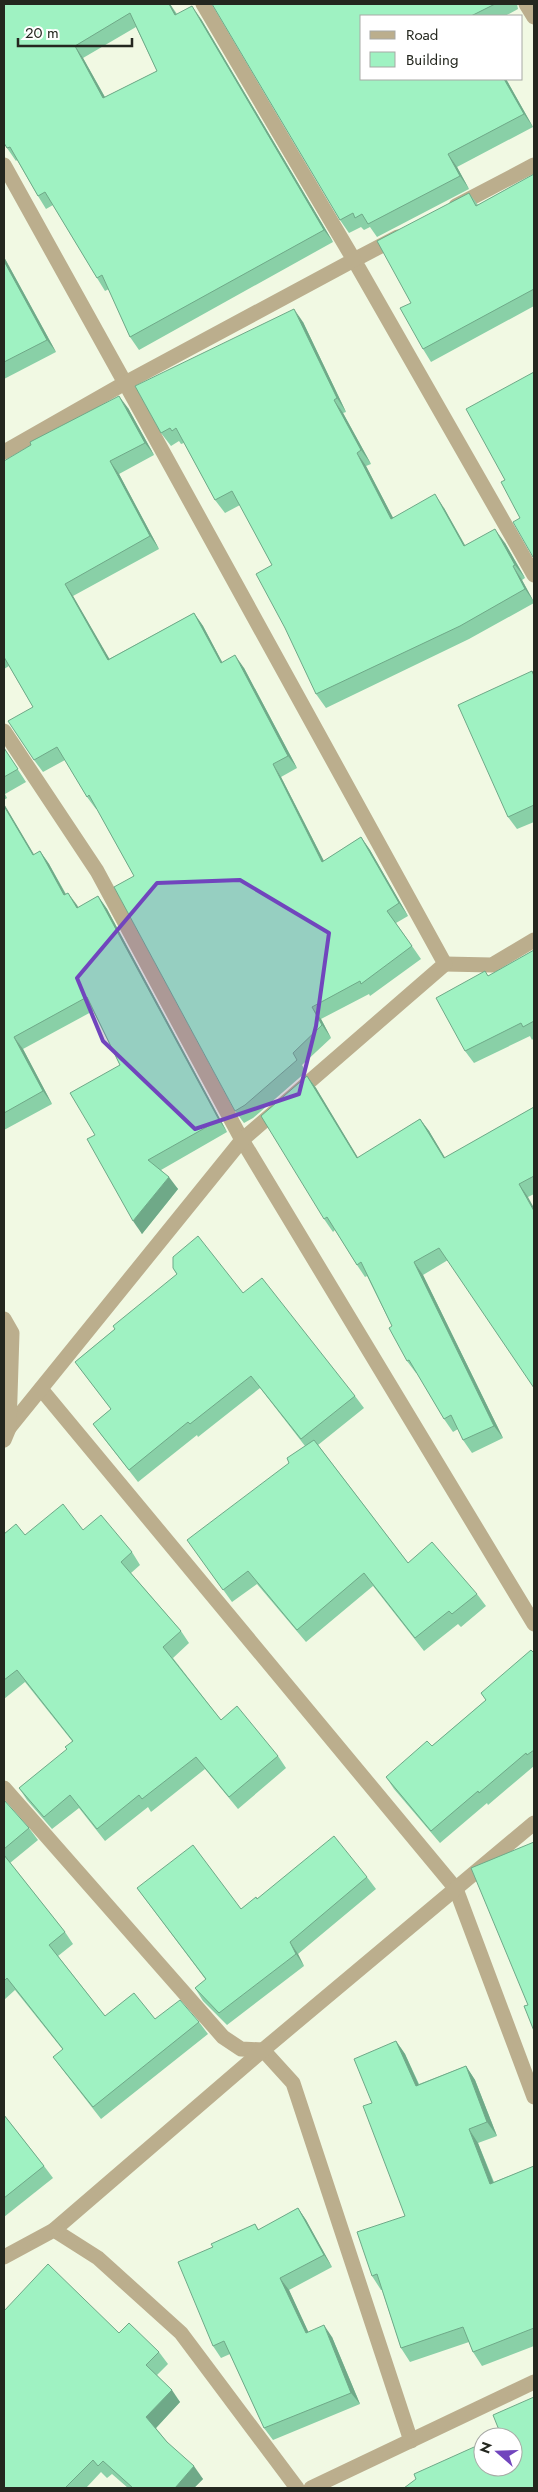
<svg xmlns="http://www.w3.org/2000/svg" width="538" height="2492" viewBox="0 0 538 2492" font-family="Jost,sans-serif">
<style>
.lines{fill:none;stroke-linecap:round;stroke-linejoin:round}
.minor{stroke:#bbae8d;stroke-width:15}
.tertiary{stroke:#bbae8d;stroke-width:15}
.wall{fill:#89d0a7;fill-rule:evenodd}
.shaded-wall{fill:#6fa988}
.building{fill:#9ff2c2;stroke:#6fa988;fill-rule:evenodd}
.marked{fill:#7145bd;fill-opacity:0.2;stroke:#7145bd;stroke-width:4;stroke-linejoin:round}
</style>
<rect width="100%" height="100%" fill="#f1f9e3"/>
<g class="lines">
<g class="minor">
<path d="M526 4 534 17"/>
<path d="M4 165 125 383 4 452"/>
<path d="M456 206 534 165"/>
<path d="M398 237 354 260 534 575"/>
<path d="M4 731 97 871 242 1140 534 1624"/>
<path d="M445 964 492 965 534 940"/>
<path d="M41 1389 456 1889 534 2097"/>
<path d="M9 1428 242 1140 445 964 125 383 354 260 203 4"/>
<path d="M4 1788 223 2037 241 2049 263 2050 293 2083 411 2441"/>
<path d="M54 2230 263 2050 534 1823"/>
<path d="M4 2257 54 2230 98 2258 181 2333 297 2488"/>
<path d="M311 2488 534 2382"/>
</g>
<path class="tertiary" d="M4 1319 12 1333 9 1428 4 1440"/>
</g>
<g class="wall">
<path d="M4 4H170L177 14 201 19 333 242 139 350 130 337 109 289 105 291 97 278 53 205 46 209 38 196 17 160 16 161 7 148ZM136 27 157 71 105 97 83 58Z"/>
<path d="M212 4H517L518 9 505 16H362L506 79 533 127 457 167 469 189 377 237 370 227 364 230 361 227 349 233 340 220Z"/>
<path d="M534 174V306L431 362 423 349 411 303 469 193 478 205Z"/>
<path d="M4 257 56 352 4 379Z"/>
<path d="M303 322 346 412 343 413 371 464 366 466 393 518 444 508 465 545 505 543 525 578 522 580 534 602V603L469 639 326 708 316 694 272 565 240 505 225 513 215 500 184 443 181 444 179 441 171 446 161 433Z"/>
<path d="M128 408 154 455 119 474 159 549 73 596 109 659 194 613 203 626 222 662 244 668 297 768 281 777 324 861 361 837 370 850 408 916 396 923 421 959 370 996 369 994 321 1019 331 1038 302 1065 306 1072 253 1118 244 1123 235 1111 134 876 97 809H96L87 797 65 760 43 772 34 760 33 707 9 666 4 669V461Z"/>
<path d="M532 671 534 674V822L517 829 508 817Z"/>
<path d="M4 748 26 782 5 794 7 798 4 800Z"/>
<path d="M4 804 34 855 40 851 49 864 66 894 78 908 98 896 107 909 227 1132 161 1170 178 1189 142 1234 95 1135 120 1065 93 1011 23 1049 52 1104 4 1130Z"/>
<path d="M534 950V1038L532 1040 530 1036 474 1063 465 1051 488 976Z"/>
<path d="M307 1076 316 1088 358 1158 420 1119 429 1131 445 1158 534 1107V1194L528 1197 448 1260 423 1275 503 1438 472 1453 463 1440 458 1429 453 1432 444 1419 417 1373H416L407 1361 392 1326 367 1276 365 1277 357 1265 335 1230 333 1232 324 1219Z"/>
<path d="M173 1268 243 1293 355 1396 364 1408 318 1445 408 1563 477 1594 486 1606 461 1627 458 1624 424 1651 373 1586 306 1642 257 1584 232 1602 196 1552 289 1463 305 1446 260 1388 198 1437 197 1435 138 1482 102 1436 93 1424 111 1409 75 1362 115 1329 177 1275Z"/>
<path d="M83 1530 132 1552 140 1565 131 1573 181 1631 189 1643 173 1658 221 1720 278 1756 286 1768 238 1809 205 1769 151 1812 148 1807 105 1841 79 1808 52 1829 27 1800 19 1788 67 1750 72 1741 25 1682 4 1699V1534L25 1535Z"/>
<path d="M534 1653V1766L488 1805 487 1803 440 1843 394 1789 386 1777 432 1746 486 1700 481 1693Z"/>
<path d="M4 1800 29 1828 38 1840 10 1863 65 1932 73 1944 58 1956 105 2016 199 2022 208 2034 101 2119 62 2069 53 2057 63 2050 15 1990 4 2000Z"/>
<path d="M367 1877 376 1889 298 1954 304 1966 227 2025 203 2001 195 1988 206 1980 137 1888 241 1909 257 1899Z"/>
<path d="M396 2041 405 2054 419 2084 466 2066 475 2080 497 2136 478 2143 494 2182 534 2166V2346L482 2366 473 2352 469 2342 410 2362 401 2348 382 2290H381L372 2276 405 2216 372 2103Z"/>
<path d="M4 2115 44 2166 53 2178 4 2217Z"/>
<path d="M298 2208 306 2220 332 2267 289 2290 308 2332 332 2337 360 2404 273 2440 264 2428 230 2354 221 2358 213 2346V2247L255 2224 259 2230Z"/>
<path d="M119 2333 159 2352 168 2364 157 2375 180 2402 156 2428 167 2442 203 2479 194 2488H128L112 2474 107 2478 101 2472 86 2488H4Z"/>
</g>
<g class="shaded-wall">
<path d="M169 4H170L184 28 175 15Z"/>
<path d="M192 6 201 19 333 242 324 230Z"/>
<path d="M75 46 83 58 112 110 103 98Z"/>
<path d="M504 79H506L533 127 524 114Z"/>
<path d="M448 154 457 167 469 189 460 176Z"/>
<path d="M4 257 56 352 47 340 4 261Z"/>
<path d="M294 309 303 322 346 412 337 398Z"/>
<path d="M119 396 128 408 154 455 145 443Z"/>
<path d="M334 400 343 413 371 464 361 450Z"/>
<path d="M357 453 366 466 401 533 391 519Z"/>
<path d="M110 461 119 474 159 549 150 536Z"/>
<path d="M435 494 444 508 473 560 464 546Z"/>
<path d="M495 529 505 543 525 578 515 565Z"/>
<path d="M513 566 522 580 534 602 525 589Z"/>
<path d="M65 584 73 596 117 672 108 660Z"/>
<path d="M194 613 203 626 229 675 221 663Z"/>
<path d="M235 655 244 668 297 768 288 756Z"/>
<path d="M273 764 281 777 331 875 322 862Z"/>
<path d="M4 804 42 868 33 855 4 806Z"/>
<path d="M361 837 370 850 408 916 399 903Z"/>
<path d="M40 851 49 864 73 908 64 895Z"/>
<path d="M68 893 77 905 86 921 77 908Z"/>
<path d="M98 896 107 909 227 1132 219 1120Z"/>
<path d="M312 1007 321 1019 331 1038 322 1025Z"/>
<path d="M14 1037 23 1049 52 1104 43 1091Z"/>
<path d="M307 1076 316 1088 366 1171 357 1158Z"/>
<path d="M420 1119 429 1131 453 1171 444 1158Z"/>
<path d="M169 1177 178 1189 142 1234 133 1221Z"/>
<path d="M519 1184 528 1197 534 1208V1211Z"/>
<path d="M414 1262 423 1275 503 1438 494 1426Z"/>
<path d="M290 1942 298 1954 304 1966 296 1954Z"/>
<path d="M396 2041 405 2054 425 2099 416 2086Z"/>
<path d="M466 2066 475 2080 497 2136 487 2122Z"/>
<path d="M469 2129 478 2143 499 2197 490 2184Z"/>
<path d="M298 2208 306 2220 332 2267 324 2255Z"/>
<path d="M280 2278 289 2290 314 2344 306 2333Z"/>
<path d="M324 2325 332 2337 360 2404 351 2393Z"/>
<path d="M172 2390 180 2402 155 2429 146 2417Z"/>
<path d="M194 2466 203 2479 194 2488H175Z"/>
</g>
<g class="building">
<path d="M4 4H169L175 15 192 6 324 230 130 337 102 275 97 278 45 192 38 196 10 147 7 148 4 143ZM130 13 157 71 103 98 75 46Z"/>
<path d="M212 4H495L471 16H362V79H504L524 114 448 154 460 176 368 224 362 214 355 218 353 213 340 220Z"/>
<path d="M534 174V289L423 349 400 308 411 303 377 241 469 193 476 206Z"/>
<path d="M4 261 47 340 4 362Z"/>
<path d="M294 309 337 398 334 400 361 450 357 453 391 519 435 494 464 546 495 529 515 565 513 566 525 589 460 626 316 694 285 628 256 574 272 565 232 491 215 500 176 428 172 431 170 428 161 433 135 386Z"/>
<path d="M534 372V556L533 557 513 522 520 518 501 482 505 480 466 409Z"/>
<path d="M119 396 145 443 110 461 150 536 65 584 108 660 194 613 221 663 235 655 288 756 273 764 322 862 361 837 399 903 387 911 412 946 361 984 360 981 312 1007 322 1025 293 1053 297 1060 245 1105 235 1111 114 887 134 876 89 795 87 797 57 747 34 760 8 721 33 707 4 657V461L31 445 30 442Z"/>
<path d="M532 671 534 676V805L508 817 458 705Z"/>
<path d="M4 748 18 769 4 777Z"/>
<path d="M4 806 33 855 40 851 64 895 68 893 77 908 98 896 219 1120 148 1160 169 1177 133 1221 87 1139 95 1135 70 1093 120 1065 87 997 14 1037 43 1091 4 1113Z"/>
<path d="M534 950V1021L523 1027 521 1023 465 1051 436 998 485 971 488 976Z"/>
<path d="M307 1076 357 1158 420 1119 444 1158 534 1107V1176L519 1184 534 1211V1388L439 1248 414 1262 494 1426 463 1440 451 1415 444 1419 409 1360 407 1361 389 1328 392 1326 361 1262 357 1265 327 1217 324 1219 261 1116Z"/>
<path d="M198 1236 243 1293 262 1278 355 1396 301 1439 251 1376 190 1424 188 1422 129 1470 93 1424 111 1409 75 1362 115 1329 113 1326 177 1274 173 1268V1257Z"/>
<path d="M314 1440 408 1563 432 1542 477 1594 452 1614 449 1611 415 1638 364 1573 297 1630 248 1571 223 1590 187 1540 289 1463 287 1458Z"/>
<path d="M63 1504 83 1530 101 1515 132 1552 121 1562 181 1631 163 1647 221 1720 237 1706 278 1756 229 1797 196 1757 142 1799 139 1795 97 1829 70 1795 44 1817 19 1788 67 1749 65 1747 73 1741 17 1670 4 1680V1534L16 1524 25 1535Z"/>
<path d="M531 1650 534 1653V1750L527 1755 526 1753 479 1793 478 1791 431 1831 386 1777 427 1741 432 1746 486 1700 481 1693Z"/>
<path d="M4 1800 29 1828 4 1849Z"/>
<path d="M334 1836 367 1877 290 1942 296 1954 219 2013 195 1988 206 1979 137 1888 193 1845 241 1909 256 1897 257 1899Z"/>
<path d="M534 1842V2031L524 2006 528 2005 471 1868Z"/>
<path d="M4 1855 65 1932 49 1945 105 2016 134 1993 155 2019 180 2000 199 2022 93 2107 53 2057 63 2049 7 1978 4 1981Z"/>
<path d="M396 2041 416 2086 466 2066 487 2122 469 2129 490 2184 534 2166V2328L473 2352 463 2327 401 2348 377 2274 372 2276 357 2232 405 2216 363 2106 372 2103 354 2059Z"/>
<path d="M4 2115 44 2166 4 2198Z"/>
<path d="M298 2208 324 2255 280 2278 306 2333 324 2325 351 2393 264 2428 224 2341 213 2346 178 2262 213 2247 211 2244 255 2224 258 2230Z"/>
<path d="M48 2264 119 2333 129 2323 159 2352 146 2365 172 2390 146 2417 167 2442 194 2466 175 2488H133L103 2461 98 2466 93 2460 65 2488H4V2311Z"/>
<path d="M534 2397V2488H404L416 2479 414 2474 483 2443V2467H513V2437H497L501 2435 493 2415Z"/>
</g>
<path class="marked" d="M240 880 329 933 316 1026 299 1094 195 1129 103 1041 77 978 157 883Z"/>
<rect width="538" height="2492" fill="none" stroke="#24271f" stroke-width="10"/>
<rect x="360" y="15" width="162" height="65" fill="#ffffff" stroke="#a7a9a5"/>
<rect x="370" y="31" width="25" height="8" fill="#bbae8d" stroke="#a7a9a5"/>
<text x="406" y="40" font-size="15" fill="#24271f">Road</text>
<rect x="370" y="52" width="25" height="15" fill="#9ff2c2" stroke="#a7a9a5"/>
<text x="406" y="65" font-size="15" fill="#24271f">Building</text>
<g transform="translate(498 2452) rotate(290)"><circle r="24" fill="#ffffff" stroke="#a7a9a5"/>
<path d="M0-4L9 19L0 12L-9 19Z" fill="#7145bd"/>
<text y="-8" font-size="14" font-weight="bold" text-anchor="middle" fill="#24271f">N</text>
</g>
<path d="M18 38v8h114v-8" fill="none" stroke="#24271f" stroke-width="2.5"/>
<text x="25" y="38" font-size="15" fill="#24271f" stroke="#ffffff" stroke-width="4" paint-order="stroke">20 m</text>
</svg>
